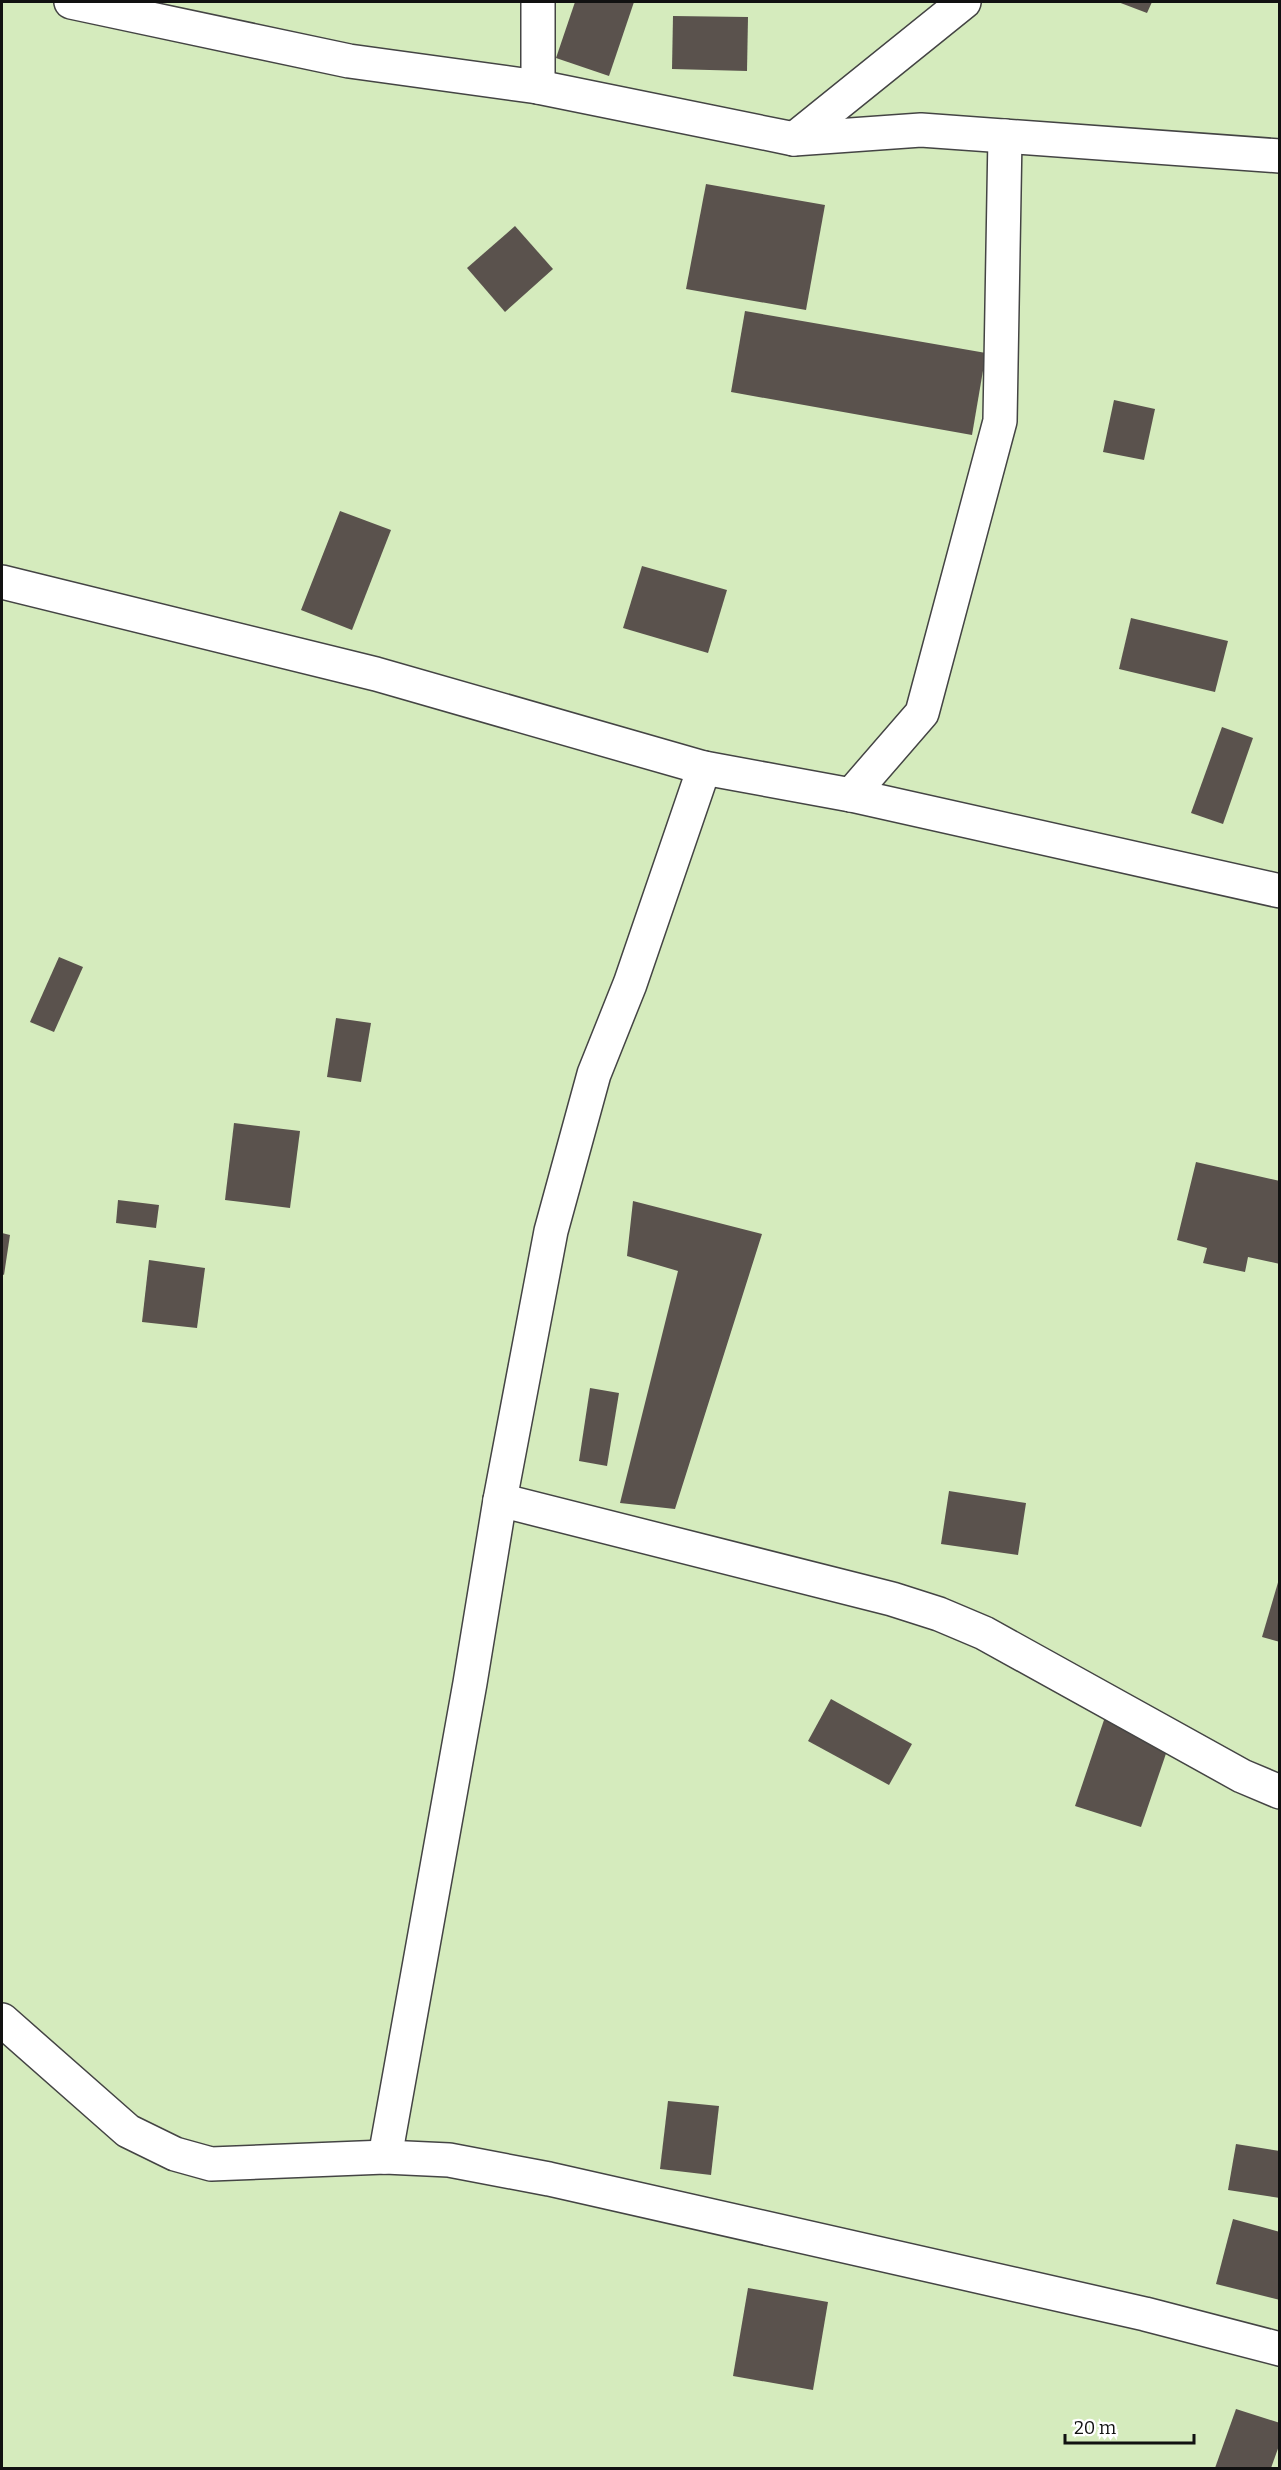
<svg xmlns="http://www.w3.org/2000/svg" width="1281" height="2470" viewBox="0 0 1281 2470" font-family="Bitter,serif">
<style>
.grass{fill:#d5ebbd}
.building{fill:#5a524d}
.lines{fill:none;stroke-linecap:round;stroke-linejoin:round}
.minor-casing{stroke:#444;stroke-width:36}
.tertiary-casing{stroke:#444;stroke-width:36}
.minor{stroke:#fff;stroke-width:33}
.tertiary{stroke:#fff;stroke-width:33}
</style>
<rect width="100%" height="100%" fill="#fffdf5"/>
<rect class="grass" x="2" y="2" width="1277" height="2466"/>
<g class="building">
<path d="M575 2H634L609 76 556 58Z"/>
<path d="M1118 2H1152L1147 13Z"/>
<path d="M673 16 748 17 747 71 672 69Z"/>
<path d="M706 184 825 205 806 310 686 289Z"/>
<path d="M515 226 553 269 505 312 467 268Z"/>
<path d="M745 311 986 353 972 435 731 392Z"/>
<path d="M1114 400 1155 409 1144 460 1103 452Z"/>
<path d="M340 511 391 530 352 630 301 610Z"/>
<path d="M642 566 727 590 708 653 623 628Z"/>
<path d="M1131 618 1228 641 1215 692 1119 669Z"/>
<path d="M1222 727 1253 738 1223 824 1191 813Z"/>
<path d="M59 957 83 967 54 1032 30 1022Z"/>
<path d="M336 1018 371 1023 361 1082 327 1077Z"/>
<path d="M234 1123 300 1131 290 1208 225 1200Z"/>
<path d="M1196 1162 1280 1181V1264L1248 1257 1245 1272 1203 1263 1207 1248 1177 1240Z"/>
<path d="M118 1200 159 1205 156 1228 116 1223Z"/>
<path d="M633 1201 762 1234 675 1509 620 1503 678 1271 627 1256Z"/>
<path d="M2 1233 10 1235 4 1275 2 1274Z"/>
<path d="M149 1260 205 1268 197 1328 142 1322Z"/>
<path d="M590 1388 619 1393 607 1466 579 1461Z"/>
<path d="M949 1491 1026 1503 1018 1555 941 1544Z"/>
<path d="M1279 1579H1280V1642L1262 1637Z"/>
<path d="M831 1699 912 1744 889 1785 808 1741Z"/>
<path d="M1106 1714 1172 1736 1141 1827 1075 1806Z"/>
<path d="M668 2101 719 2106 711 2175 660 2169Z"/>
<path d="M1236 2144 1280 2151V2198L1228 2190Z"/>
<path d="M1233 2219 1280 2232V2300L1216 2284Z"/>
<path d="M748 2288 828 2302 813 2390 733 2376Z"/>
<path d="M1236 2409 1280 2423V2443L1271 2468H1215Z"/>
</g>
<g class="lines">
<defs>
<g id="minor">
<path d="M538 2V87"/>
<path d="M794 139 964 2"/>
<path d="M2 582 376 674 704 768 851 795 1280 891"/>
<path d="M851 795 922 713 1000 421 1005 136"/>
<path d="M500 1500 892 1599 939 1614 984 1633 1242 1776 1280 1792"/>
<path d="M2 2020 128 2131 175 2154 211 2164 385 2157 449 2160 549 2179 1145 2314 1280 2349"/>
<path d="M385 2157 470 1683 500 1500 551 1231 594 1074 630 984 704 768"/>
</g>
<path id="tertiary" d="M71 2 349 61 538 87 794 139 921 130 1280 156"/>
</defs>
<use href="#minor" class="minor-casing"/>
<use href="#tertiary" class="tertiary-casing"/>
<use href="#minor" class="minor"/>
<use href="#tertiary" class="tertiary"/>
</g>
<rect width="1281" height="2470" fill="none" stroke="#111111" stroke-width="6"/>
<path d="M1065 2434v9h129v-9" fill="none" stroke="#111111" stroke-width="3"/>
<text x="1074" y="2434" font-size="18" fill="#111111" stroke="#ffffff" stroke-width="4.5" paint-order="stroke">20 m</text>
</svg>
